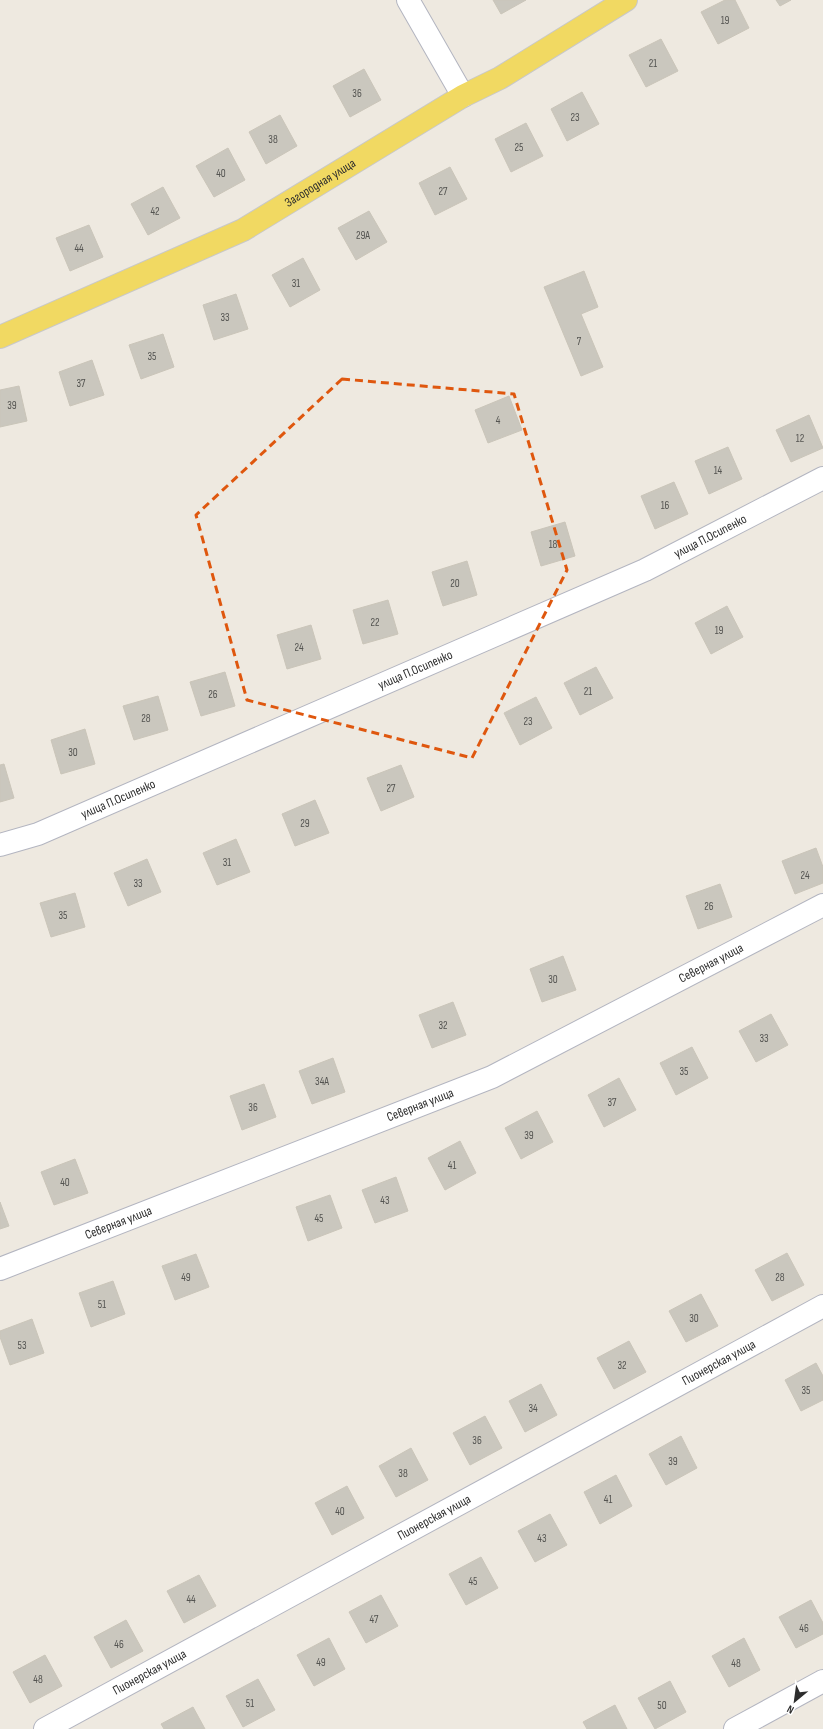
<svg xmlns="http://www.w3.org/2000/svg" width="823" height="1729" viewBox="0 0 823 1729" font-family="'Sofia Sans Condensed',sans-serif">
<style>
.building{fill:#cac7be;stroke:#cac5b9}
.lines{fill:none;stroke-linecap:round;stroke-linejoin:round}
.minor-casing{stroke:#b3b5c0;stroke-width:24}
.primary-casing{stroke:#c8c8c8;stroke-width:24}
.minor{stroke:#fff;stroke-width:22}
.primary{stroke:#f1d962;stroke-width:22}
.marked{fill:none;stroke:#df570e;stroke-width:3;stroke-dasharray:8 5;stroke-linejoin:round}
.labels{text-anchor:middle;dominant-baseline:central;stroke-width:3;stroke-linejoin:round;paint-order:stroke}
.number-label{font-size:11px;fill:#545451}
.street-label{font-size:13px;fill:#2d2d2d;stroke:#fff}
</style>
<rect width="100%" height="100%" fill="#eee9e0"/>
<g class="building">
<path d="M493 0H526L501 14Z"/>
<path d="M725 0H735L749 28 718 44 701 12Z"/>
<path d="M776 0H791L780 6Z"/>
<path d="M661 39 678 71 646 87 629 55Z"/>
<path d="M364 69 381 100 350 117 333 86Z"/>
<path d="M582 92 599 124 567 141 551 109Z"/>
<path d="M280 115 297 146 266 164 249 132Z"/>
<path d="M526 123 543 156 511 172 495 139Z"/>
<path d="M228 148 245 180 214 197 196 166Z"/>
<path d="M450 167 467 199 435 215 419 183Z"/>
<path d="M163 187 180 218 148 235 131 204Z"/>
<path d="M369 211 387 242 356 260 338 228Z"/>
<path d="M89 225 103 257 70 271 56 238Z"/>
<path d="M303 258 320 290 290 307 272 275Z"/>
<path d="M584 271 598 307 581 314 603 367 581 376 544 287Z"/>
<path d="M236 294 248 329 214 340 203 305Z"/>
<path d="M163 334 174 367 141 379 129 345Z"/>
<path d="M92 360 104 395 70 406 59 372Z"/>
<path d="M19 386 27 421 0 427V390Z"/>
<path d="M509 396 522 430 488 443 475 410Z"/>
<path d="M809 415 823 448 791 462 776 430Z"/>
<path d="M728 447 742 479 709 494 695 461Z"/>
<path d="M674 482 688 514 655 529 641 496Z"/>
<path d="M565 522 575 556 541 566 531 532Z"/>
<path d="M467 561 477 595 443 606 432 572Z"/>
<path d="M388 600 398 634 363 644 353 610Z"/>
<path d="M727 606 743 637 711 654 695 623Z"/>
<path d="M311 625 321 659 287 669 277 635Z"/>
<path d="M596 667 613 698 580 715 564 683Z"/>
<path d="M225 672 235 706 201 716 190 682Z"/>
<path d="M158 696 168 730 134 740 123 706Z"/>
<path d="M536 697 552 728 520 745 504 713Z"/>
<path d="M85 729 95 764 61 774 51 740Z"/>
<path d="M4 764 14 798 0 802V765Z"/>
<path d="M401 765 414 797 381 811 367 778Z"/>
<path d="M315 800 329 833 295 846 282 814Z"/>
<path d="M236 839 250 872 217 885 203 853Z"/>
<path d="M816 848 823 867V883L795 894 782 861Z"/>
<path d="M147 859 161 892 128 906 114 873Z"/>
<path d="M720 884 732 917 698 929 686 896Z"/>
<path d="M75 893 85 927 51 937 40 903Z"/>
<path d="M563 956 576 990 542 1002 530 969Z"/>
<path d="M453 1002 466 1035 432 1048 419 1015Z"/>
<path d="M771 1014 788 1045 756 1062 739 1031Z"/>
<path d="M692 1047 708 1078 676 1095 660 1063Z"/>
<path d="M333 1058 345 1092 312 1104 299 1071Z"/>
<path d="M619 1078 636 1110 604 1127 588 1095Z"/>
<path d="M264 1084 276 1117 242 1130 230 1096Z"/>
<path d="M537 1111 553 1142 521 1159 505 1128Z"/>
<path d="M460 1141 476 1173 445 1190 428 1158Z"/>
<path d="M75 1159 88 1193 54 1205 41 1172Z"/>
<path d="M396 1177 408 1211 375 1223 362 1190Z"/>
<path d="M330 1195 342 1228 308 1241 296 1207Z"/>
<path d="M0 1202 9 1226 0 1229Z"/>
<path d="M787 1253 804 1285 772 1301 755 1270Z"/>
<path d="M196 1254 209 1287 175 1300 162 1266Z"/>
<path d="M113 1281 125 1314 91 1327 79 1293Z"/>
<path d="M701 1294 718 1326 686 1342 669 1311Z"/>
<path d="M32 1319 44 1353 10 1365 0 1337V1331Z"/>
<path d="M629 1341 646 1372 614 1389 597 1358Z"/>
<path d="M816 1363 823 1376V1400L801 1411 785 1380Z"/>
<path d="M541 1384 557 1415 525 1432 509 1401Z"/>
<path d="M485 1416 502 1448 470 1465 453 1433Z"/>
<path d="M681 1436 697 1468 666 1485 649 1454Z"/>
<path d="M411 1448 428 1480 396 1497 379 1466Z"/>
<path d="M616 1475 632 1506 600 1524 584 1492Z"/>
<path d="M347 1486 364 1518 332 1535 315 1503Z"/>
<path d="M550 1514 567 1545 535 1562 518 1531Z"/>
<path d="M481 1557 498 1588 466 1605 449 1574Z"/>
<path d="M199 1575 216 1606 184 1623 167 1591Z"/>
<path d="M381 1595 398 1626 366 1643 349 1612Z"/>
<path d="M811 1600 823 1623V1634L796 1648 779 1617Z"/>
<path d="M126 1620 143 1651 111 1668 94 1637Z"/>
<path d="M329 1638 345 1669 314 1686 297 1655Z"/>
<path d="M744 1638 760 1670 729 1687 712 1656Z"/>
<path d="M45 1655 62 1686 30 1703 13 1672Z"/>
<path d="M258 1679 275 1710 243 1727 226 1696Z"/>
<path d="M670 1681 686 1712 655 1729 638 1698Z"/>
<path d="M615 1705 627 1729H587L583 1722Z"/>
<path d="M193 1707 205 1729H164L161 1724Z"/>
</g>
<g class="lines">
<defs>
<g id="minor">
<path d="M408 0 463 96"/>
<path id="s1" d="M0 845 38 834 645 570 823 478"/>
<path id="s2" d="M0 1269 492 1077 823 905"/>
<path id="s3" d="M45 1729 823 1306"/>
<path d="M735 1729 823 1681"/>
</g>
<g id="primary">
<path id="s4" d="M0 337 243 230 463 96 500 78 626 0"/>
</g>
</defs>
<use href="#minor" class="minor-casing"/>
<use href="#primary" class="primary-casing"/>
<use href="#minor" class="minor"/>
<use href="#primary" class="primary"/>
</g>
<path class="marked" d="M342 379 514 394 567 570 472 758 247 700 196 515Z"/>
<g class="labels">
<g class="number-label">
<text x="725" y="20">19</text>
<text x="653" y="63">21</text>
<text x="357" y="93">36</text>
<text x="575" y="117">23</text>
<text x="273" y="139">38</text>
<text x="519" y="147">25</text>
<text x="221" y="173">40</text>
<text x="443" y="191">27</text>
<text x="155" y="211">42</text>
<text x="363" y="235">29А</text>
<text x="79" y="248">44</text>
<text x="296" y="283">31</text>
<text x="225" y="317">33</text>
<text x="579" y="341">7</text>
<text x="152" y="356">35</text>
<text x="81" y="383">37</text>
<text x="12" y="405">39</text>
<text x="498" y="420">4</text>
<text x="800" y="438">12</text>
<text x="718" y="470">14</text>
<text x="665" y="505">16</text>
<text x="553" y="544">18</text>
<text x="455" y="583">20</text>
<text x="375" y="622">22</text>
<text x="719" y="630">19</text>
<text x="299" y="647">24</text>
<text x="588" y="691">21</text>
<text x="213" y="694">26</text>
<text x="146" y="718">28</text>
<text x="528" y="721">23</text>
<text x="73" y="752">30</text>
<text x="391" y="788">27</text>
<text x="305" y="823">29</text>
<text x="227" y="862">31</text>
<text x="805" y="875">24</text>
<text x="138" y="883">33</text>
<text x="709" y="906">26</text>
<text x="63" y="915">35</text>
<text x="553" y="979">30</text>
<text x="443" y="1025">32</text>
<text x="764" y="1038">33</text>
<text x="684" y="1071">35</text>
<text x="322" y="1081">34А</text>
<text x="612" y="1102">37</text>
<text x="253" y="1107">36</text>
<text x="529" y="1135">39</text>
<text x="452" y="1165">41</text>
<text x="65" y="1182">40</text>
<text x="385" y="1200">43</text>
<text x="319" y="1218">45</text>
<text x="186" y="1277">49</text>
<text x="780" y="1277">28</text>
<text x="102" y="1304">51</text>
<text x="694" y="1318">30</text>
<text x="22" y="1345">53</text>
<text x="622" y="1365">32</text>
<text x="806" y="1390">35</text>
<text x="533" y="1408">34</text>
<text x="477" y="1440">36</text>
<text x="673" y="1461">39</text>
<text x="403" y="1473">38</text>
<text x="608" y="1499">41</text>
<text x="340" y="1511">40</text>
<text x="542" y="1538">43</text>
<text x="473" y="1581">45</text>
<text x="191" y="1599">44</text>
<text x="374" y="1619">47</text>
<text x="804" y="1628">46</text>
<text x="119" y="1644">46</text>
<text x="321" y="1662">49</text>
<text x="736" y="1663">48</text>
<text x="38" y="1679">48</text>
<text x="250" y="1703">51</text>
<text x="662" y="1705">50</text>
</g>
<g class="street-label">
<text stroke="none"><textPath href="#s4" startOffset="356">Загородная улица</textPath></text>
<text stroke="none"><textPath href="#s1" startOffset="775">улица П.Осипенко</textPath></text>
<text stroke="none"><textPath href="#s1" startOffset="451">улица П.Осипенко</textPath></text>
<text stroke="none"><textPath href="#s1" startOffset="127">улица П.Осипенко</textPath></text>
<text stroke="none"><textPath href="#s2" startOffset="775">Северная улица</textPath></text>
<text stroke="none"><textPath href="#s2" startOffset="451">Северная улица</textPath></text>
<text stroke="none"><textPath href="#s2" startOffset="127">Северная улица</textPath></text>
<text stroke="none"><textPath href="#s3" startOffset="767">Пионерская улица</textPath></text>
<text stroke="none"><textPath href="#s3" startOffset="443">Пионерская улица</textPath></text>
<text stroke="none"><textPath href="#s3" startOffset="119">Пионерская улица</textPath></text>
</g>
</g>
<g transform="translate(795 1701) rotate(209)" stroke="#ffffff" stroke-width="3" paint-order="stroke">
<path d="M0-3L7 15L0 10L-7 15Z" fill="#2d2d2d"/>
<text y="-6" font-size="11" font-weight="bold" text-anchor="middle" fill="#2d2d2d">N</text>
</g>
</svg>
